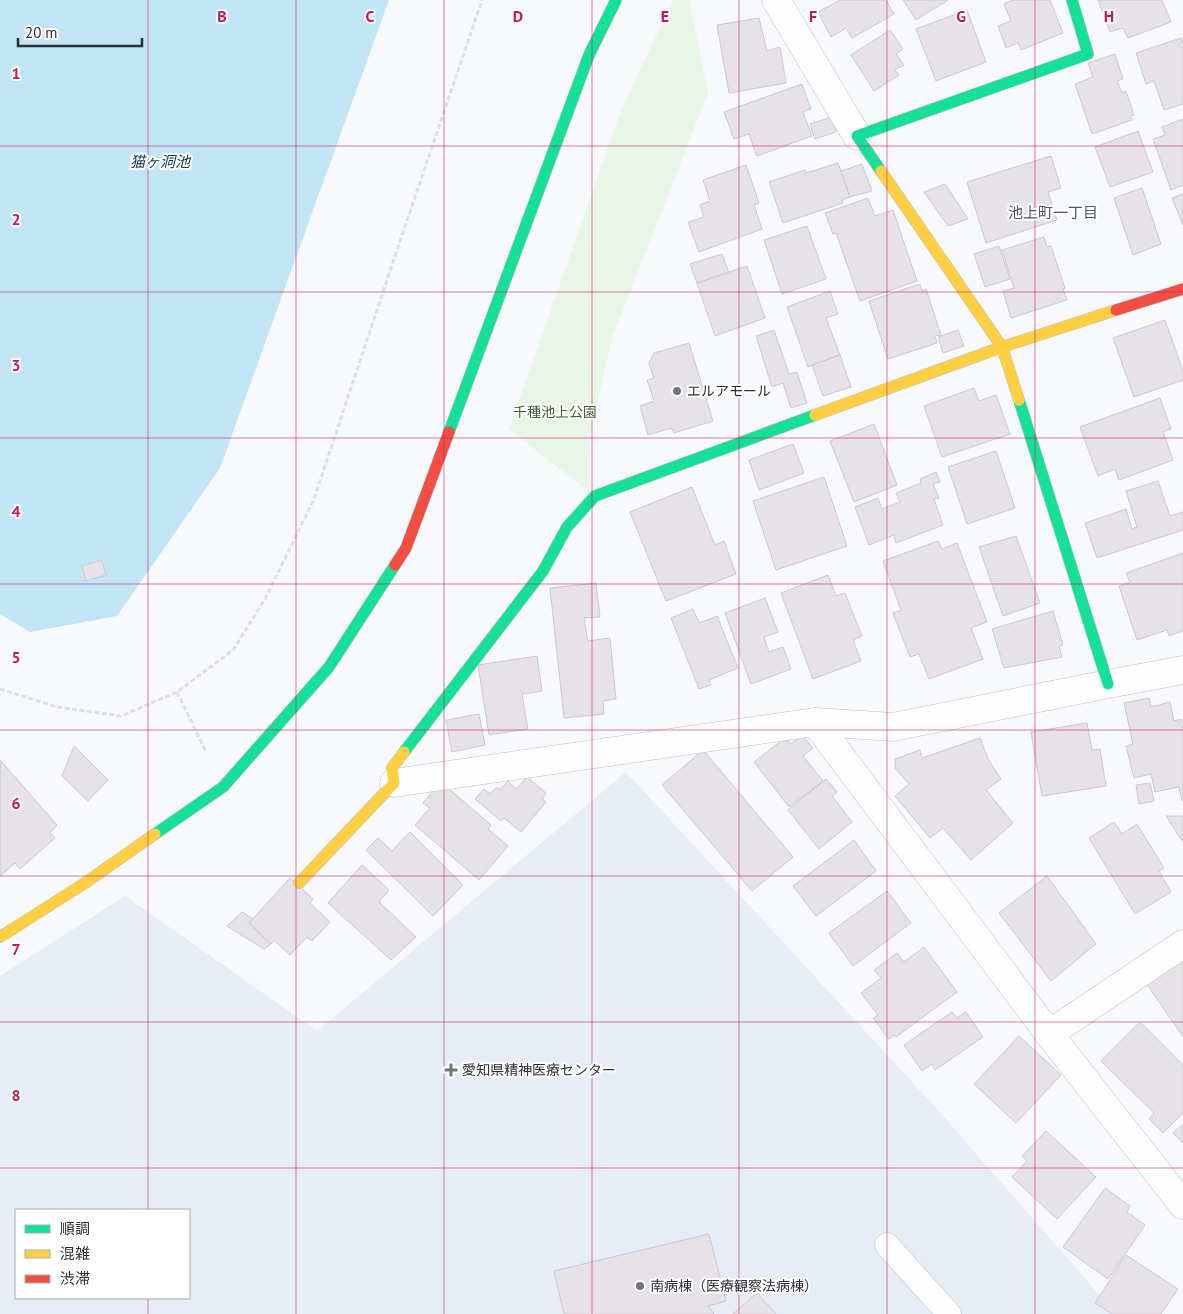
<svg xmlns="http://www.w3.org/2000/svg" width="1183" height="1314" viewBox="0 0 1183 1314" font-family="'PT Sans','Noto Sans JP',sans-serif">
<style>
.built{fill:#e6edf6;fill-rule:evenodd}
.green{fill:#e8f6e5}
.water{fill:#c2e5f6}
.building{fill:#e7e1e8;stroke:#cac9cc}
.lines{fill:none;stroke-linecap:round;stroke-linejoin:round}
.lane-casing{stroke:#bdbfc2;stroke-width:25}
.street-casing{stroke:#bdbfc2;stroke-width:29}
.fast-casing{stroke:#bdbfc2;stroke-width:12}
.slow-casing{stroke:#bdbfc2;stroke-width:12}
.jam-casing{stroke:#bdbfc2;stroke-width:12}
.path{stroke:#dfe0e1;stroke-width:3;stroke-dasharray:5 2.5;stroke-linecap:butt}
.lane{stroke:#fefeff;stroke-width:24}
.street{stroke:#fefeff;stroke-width:28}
.fast{stroke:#16e098;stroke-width:11}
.slow{stroke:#ffcf43;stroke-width:11}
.jam{stroke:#f24e42;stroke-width:11}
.grid{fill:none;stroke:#c2185b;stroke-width:1;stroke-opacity:0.55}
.poi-dot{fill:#727579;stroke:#fff;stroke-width:2}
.labels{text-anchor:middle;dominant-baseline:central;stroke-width:4;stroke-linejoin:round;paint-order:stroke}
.poi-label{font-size:14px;fill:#2b2e32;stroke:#fff;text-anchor:start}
.park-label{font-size:14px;fill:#3c622e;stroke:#fff}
.water-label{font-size:15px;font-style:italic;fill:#0c3748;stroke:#fff}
.neighbourhood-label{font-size:15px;fill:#4f575f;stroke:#fff}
.grid-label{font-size:16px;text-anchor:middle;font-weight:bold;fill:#c2185b;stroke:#fff;stroke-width:4;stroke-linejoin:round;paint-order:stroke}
</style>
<rect width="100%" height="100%" fill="#f7f9fc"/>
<path class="built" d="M626 772 937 1109 1116 1314H0V976L125 896 317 1031ZM16 1210H189V1298H16Z"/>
<path class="green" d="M673 0H689L708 93 612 338 590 434 589 492 509 429 622 108Z"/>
<path class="water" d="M0 0H389L220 468 117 616 30 632 0 614Z"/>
<g class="building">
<path d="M840 0H886L894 14 852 38 846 28 831 37 818 12Z"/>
<path d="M903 0H948L916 20Z"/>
<path d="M1013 0H1050L1063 33 1021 50 1018 43 1006 48 998 26 1011 21 1004 4Z"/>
<path d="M1098 0H1162L1171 22 1128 38 1123 28 1110 32Z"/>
<path d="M967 10 986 62 936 81 916 29Z"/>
<path d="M759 18 767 51 780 47 786 83 729 93 717 25Z"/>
<path d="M890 30 903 49 896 54 904 65 895 70 899 75 874 91 851 55Z"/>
<path d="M1181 38 1183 45V104L1164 110 1154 81 1146 84 1136 53Z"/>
<path d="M1115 54 1123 79 1117 81 1122 93 1126 91 1134 115 1130 116 1132 120 1092 134 1075 84 1093 77 1088 63Z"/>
<path d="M802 84 811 109 803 112 812 136 757 156 749 134 734 139 724 112Z"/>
<path d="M832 117 836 132 815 139 810 124Z"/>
<path d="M1183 119V185L1171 190 1153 139 1165 135 1162 127Z"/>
<path d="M1138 131 1153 172 1110 187 1095 147Z"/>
<path d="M1051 156 1061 188 1048 192 1057 220 986 243 967 182Z"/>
<path d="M838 163 850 197 842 200 843 203 783 223 769 182 805 170 806 173Z"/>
<path d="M862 164 872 191 850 197 841 171Z"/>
<path d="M746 165 759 203 754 205 762 229 699 252 688 222 704 217 700 205 710 201 703 180Z"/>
<path d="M945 184 968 219 948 226 924 192Z"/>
<path d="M1142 188 1161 244 1133 255 1114 198Z"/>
<path d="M1183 194V225L1172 198Z"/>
<path d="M868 198 875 216 893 210 917 281 860 301 836 233 833 234 825 213Z"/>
<path d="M807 226 826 279 782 294 764 240Z"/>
<path d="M1044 237 1047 247 1051 246 1065 288 1063 289 1067 300 1011 318 1003 291 1014 288 1002 250Z"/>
<path d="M999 246 1010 279 985 287 974 254Z"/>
<path d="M722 254 729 273 697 283 690 264Z"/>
<path d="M747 266 765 318 715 336 697 283Z"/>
<path d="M920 284 922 291 926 289 941 335 935 336 937 343 888 359 869 301Z"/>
<path d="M830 291 838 314 826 318 840 355 808 367 787 307Z"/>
<path d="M1165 320 1183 371V380L1134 397 1113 338Z"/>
<path d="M774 330 789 374 797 372 807 403 791 408 783 383 772 387 756 336Z"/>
<path d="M958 330 964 346 943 353 938 337Z"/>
<path d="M689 343 713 421 674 433 672 428 648 435 640 406 654 401 647 380 654 378 649 363 654 353Z"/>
<path d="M840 355 851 387 823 396 812 365Z"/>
<path d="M974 388 979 401 996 395 1010 434 942 457 924 406Z"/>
<path d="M1160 398 1171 429 1163 432 1173 460 1119 480 1115 469 1098 476 1080 427Z"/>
<path d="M874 424 897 485 854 502 830 441Z"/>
<path d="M793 444 804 473 759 490 749 460Z"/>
<path d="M996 451 1015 508 967 524 948 467Z"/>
<path d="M936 472 940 482 933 484 939 498 934 499 943 525 896 543 894 535 869 545 855 507 878 498 882 509 900 502 896 493 921 483 920 479Z"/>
<path d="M824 477 847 546 776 570 753 501Z"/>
<path d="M1158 481 1170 516 1183 512V530L1097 558 1085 523 1126 509 1132 529 1137 527 1126 491Z"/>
<path d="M692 487 715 545 724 541 736 574 666 601 630 512Z"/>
<path d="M1016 536 1040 603 1003 616 979 547Z"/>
<path d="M938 541 942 549 957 543 987 622 971 628 983 659 929 679 919 654 910 657 893 613 901 610 883 561Z"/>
<path d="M1183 553V631L1169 636 1167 630 1137 640 1119 586 1130 582 1126 573Z"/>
<path d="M102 560 106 575 86 581 82 566Z"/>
<path d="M828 575 836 596 845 593 862 636 853 640 861 661 813 679 781 593Z"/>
<path d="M596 583 600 617 584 618 588 641 610 638 616 699 603 701 604 714 564 718 550 588Z"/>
<path d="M765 598 778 632 764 637 769 652 783 647 791 669 751 684 725 613Z"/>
<path d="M693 609 699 623 717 616 738 668 709 680 711 685 699 689 671 618Z"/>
<path d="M1053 611 1063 645 1059 646 1062 657 1004 668 992 629Z"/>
<path d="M537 656 542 691 522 694 528 729 489 735 478 665Z"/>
<path d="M1149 698 1151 707 1170 702 1174 721 1181 719 1183 726V801H1182L1179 787 1155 792 1151 774 1134 778 1126 746 1133 744 1124 703Z"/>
<path d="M479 714 485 745 452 752 446 720Z"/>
<path d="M1087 723 1092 750 1100 749 1106 786 1042 796 1031 732Z"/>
<path d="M802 735 813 748 803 756 823 781 789 807 754 762 785 738 791 744Z"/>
<path d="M980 738 988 759 1001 779 986 790 1013 823 971 860 943 828 930 838 895 796 909 784 895 768V759L920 750 922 758Z"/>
<path d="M74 746 108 780 88 801 62 776Z"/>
<path d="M703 750 793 857 752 891 662 785Z"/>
<path d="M0 760 57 825 50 833 55 838 20 869 15 863 0 876Z"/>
<path d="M527 777 546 793 542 799 546 802 521 832 504 818 501 821 475 799 484 789 490 794 497 787 500 790 508 781 516 789Z"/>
<path d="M826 779 837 792 832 796 852 822 819 849 788 810Z"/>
<path d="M441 782 491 825 488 829 508 846 479 880 415 825 430 808 423 803Z"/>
<path d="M1150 783 1154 801 1139 804 1136 785Z"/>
<path d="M1166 816H1183V842Z"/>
<path d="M1114 822 1122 834 1137 824 1164 868 1159 871 1171 892 1135 914 1089 838Z"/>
<path d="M410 832 463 885 433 916 366 850 378 838 392 851Z"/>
<path d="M854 840 876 871 816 916 793 886Z"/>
<path d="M362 865 389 890 379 902 416 937 391 960 328 903Z"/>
<path d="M1047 876 1096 944 1051 981 999 913Z"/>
<path d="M290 878 313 899 310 903 330 922 312 941 307 937 290 955 274 940 271 944 249 923Z"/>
<path d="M887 891 911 923 853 966 829 933Z"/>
<path d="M242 912 253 919 249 923 271 944 264 949 227 926Z"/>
<path d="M924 947 957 992 896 1037 894 1035 889 1039 873 1018 878 1015 861 993 881 978 874 970 897 953 904 962Z"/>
<path d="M1183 959V1037L1146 983Z"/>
<path d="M952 1012 957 1018 966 1012 983 1037 935 1070 932 1064 922 1071 904 1045Z"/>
<path d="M1140 1022 1183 1065V1113L1163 1133 1149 1119 1154 1113 1101 1061Z"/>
<path d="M1019 1036 1061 1075 1016 1123 974 1084Z"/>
<path d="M1183 1124V1143L1173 1133Z"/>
<path d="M1046 1131 1096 1177 1057 1219 1012 1177 1027 1161 1022 1156Z"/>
<path d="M1105 1188 1130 1206 1127 1212 1145 1225 1108 1279 1063 1247Z"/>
<path d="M709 1234 726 1301 708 1306 714 1314H564L554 1271Z"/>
<path d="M1126 1255 1178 1289 1161 1314H1112L1095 1303Z"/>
<path d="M757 1293 776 1314H733Z"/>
</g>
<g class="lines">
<defs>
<path id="lane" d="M887 1245 949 1314"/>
<g id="street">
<path d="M776 0 857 136"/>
<path d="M815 722 1049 1034 1183 1205"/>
<path d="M394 783 815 722 893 727 1108 684 1183 670"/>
<path d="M1049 1034 1183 944"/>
</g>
<g id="fast">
<path d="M881 171 857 136 1088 54 1072 0"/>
<path d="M1019 400 1108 684"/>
<path d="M449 432 589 55 616 0"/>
<path d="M404 752 543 571 567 527 595 496 815 415"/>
<path d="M155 834 223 787 329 667 395 565"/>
</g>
<g id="slow">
<path d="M881 171 1002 347 1116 310"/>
<path d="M815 415 1002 347 1019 400"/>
<path d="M299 883 394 783 392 768 404 752"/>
<path d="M0 937 85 883 155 834"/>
</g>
<g id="jam">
<path d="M1116 310 1183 289"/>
<path d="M395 565 406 548 449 432"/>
</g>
</defs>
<use href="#lane" class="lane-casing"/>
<use href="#street" class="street-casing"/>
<use href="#fast" class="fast-casing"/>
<use href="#slow" class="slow-casing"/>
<use href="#jam" class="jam-casing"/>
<g class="path">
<path d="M0 689 57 707 121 716 177 692 233 650 265 599 314 499 398 247 482 0"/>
<path d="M177 692 206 752"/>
</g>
<use href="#lane" class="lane"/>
<use href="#street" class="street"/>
<use href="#fast" class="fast"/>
<use href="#slow" class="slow"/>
<use href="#jam" class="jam"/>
</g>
<path class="grid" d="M148 0V1210M296 0V1314M444 0V1314M592 0V1314M739 0V1314M887 0V1314M1035 0V1314M0 146H1183M0 292H1183M0 438H1183M0 584H1183M0 730H1183M0 876H1183M0 1022H1183M0 1168H1183M148 1298V1314"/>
<g class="poi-dot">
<circle cx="677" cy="391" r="5"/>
<path d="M448.5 1062.5h5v5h5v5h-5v5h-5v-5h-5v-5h5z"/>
<circle cx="640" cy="1286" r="5"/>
</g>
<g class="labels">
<g class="poi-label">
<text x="687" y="391">エルアモール</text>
<text x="462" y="1070">愛知県精神医療センター</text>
<text x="650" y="1286">南病棟（医療観察法病棟）</text>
</g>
<g class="park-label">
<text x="555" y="412">千種池上公園</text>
</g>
<g class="water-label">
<text x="160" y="161">猫ヶ洞池</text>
</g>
<g class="neighbourhood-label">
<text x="1053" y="212">池上町一丁目</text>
</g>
</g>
<g class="grid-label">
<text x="222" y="22">B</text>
<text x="370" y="22">C</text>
<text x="518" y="22">D</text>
<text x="665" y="22">E</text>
<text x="813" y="22">F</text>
<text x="961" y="22">G</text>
<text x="1109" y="22">H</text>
<text x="16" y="79">1</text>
<text x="16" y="225">2</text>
<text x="16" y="371">3</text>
<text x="16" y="517">4</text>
<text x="16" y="663">5</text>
<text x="16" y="809">6</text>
<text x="16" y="955">7</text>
<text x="16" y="1101">8</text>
</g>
<rect x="15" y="1209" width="175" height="90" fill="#ffffff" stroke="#aaabad"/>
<rect x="25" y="1225" width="25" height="8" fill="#16e098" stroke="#aaabad"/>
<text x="60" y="1234" font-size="15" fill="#2b2e32">順調</text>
<rect x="25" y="1250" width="25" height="8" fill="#ffcf43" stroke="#aaabad"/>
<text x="60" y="1259" font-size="15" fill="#2b2e32">混雑</text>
<rect x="25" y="1275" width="25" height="8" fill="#f24e42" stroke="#aaabad"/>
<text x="60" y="1284" font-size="15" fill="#2b2e32">渋滞</text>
<path d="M18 38v8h124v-8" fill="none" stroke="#2b2e32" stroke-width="2.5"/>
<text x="25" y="38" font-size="15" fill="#2b2e32" stroke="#ffffff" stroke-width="4" paint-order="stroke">20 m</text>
</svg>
